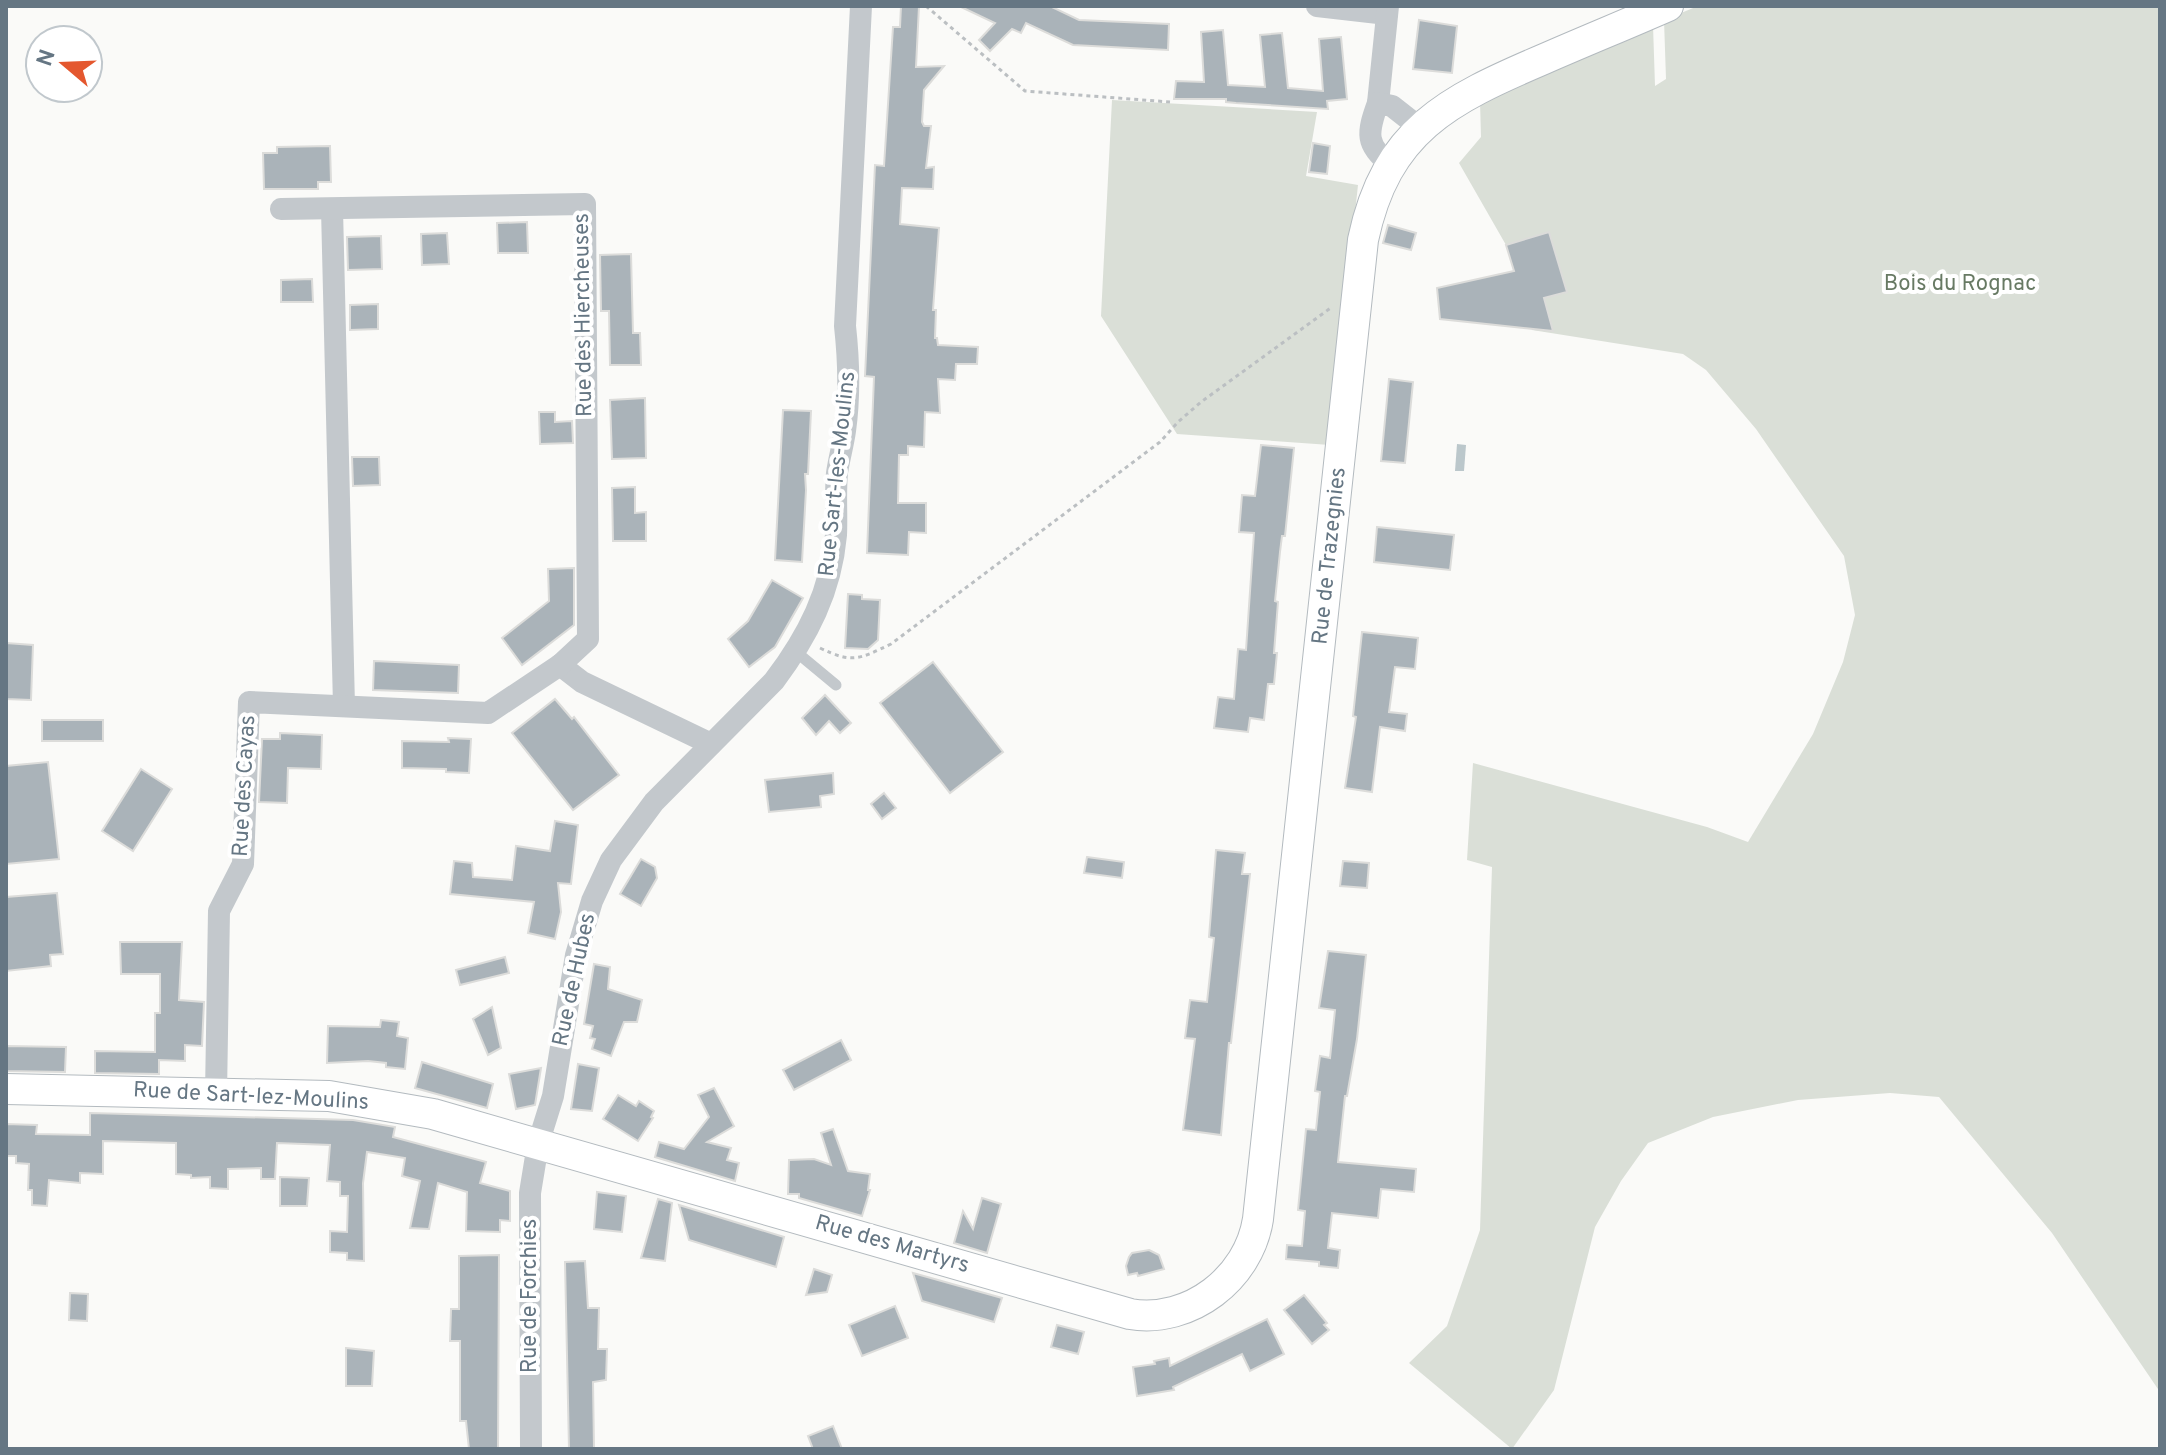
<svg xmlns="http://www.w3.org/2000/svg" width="2166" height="1455" viewBox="0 0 2166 1455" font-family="Overpass,sans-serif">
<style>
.green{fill:#dadfd7}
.water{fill:#bbc7cb}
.building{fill:#aab3b9;stroke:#dcdcda;stroke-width:2}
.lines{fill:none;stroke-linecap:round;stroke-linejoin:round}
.secondary-casing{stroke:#b3babf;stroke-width:32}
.path{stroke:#bbbfc2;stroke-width:3;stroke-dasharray:4 4;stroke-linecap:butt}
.lane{stroke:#c3c8cc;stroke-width:11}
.street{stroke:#c3c8cc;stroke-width:22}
.secondary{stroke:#fff;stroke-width:30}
.labels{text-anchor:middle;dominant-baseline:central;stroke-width:8;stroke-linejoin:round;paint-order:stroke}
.park-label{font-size:22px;fill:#687a64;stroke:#fff}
.street-label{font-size:22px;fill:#657683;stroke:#fff}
</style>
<rect width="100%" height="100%" fill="#fafaf8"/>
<g class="green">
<path d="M1698 6H2160V1392L2052 1233 1939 1097 1890 1093 1798 1100 1713 1117 1648 1143 1621 1181 1595 1227 1554 1390 1512 1449 1409 1363 1447 1326 1480 1230 1492 867 1467 860 1473 763 1707 827 1748 842 1813 734 1843 662 1855 615 1844 556 1756 429 1706 370 1683 354 1532 330 1525 303 1566 292 1549 232 1506 245 1459 163 1481 137 1480 101 1653 25 1655 86 1666 79 1664 20Z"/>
<path d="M1112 100 1317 112 1306 176 1358 185 1330 445 1177 434 1101 316Z"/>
</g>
<path class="water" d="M1457 444 1466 445 1464 471H1455Z"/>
<g class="building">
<path d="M901 6H919L916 67 944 66 924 90 922 122 924 126H931L926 168 934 167 933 189 902 188 900 224 939 228 933 310H936L935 338H937L938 345 978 347 977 364H956L955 380 938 379 940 413 925 412 924 447 908 446V455H899L898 503H926V533L909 532 908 555 867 553 874 377 865 376 875 165 884 166 893 27H900Z"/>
<path d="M959 6H1050L1079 20 1169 24 1168 50 1073 45 1026 23 1021 33 1012 29 990 51 979 40 995 23Z"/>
<path d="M1419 20 1457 26 1452 73 1413 69Z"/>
<path d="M1223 30 1228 85 1265 87 1260 35 1282 33 1288 88 1323 91 1319 39 1341 37 1347 99 1327 101 1328 109 1236 103 1226 102V99H1174L1176 81 1204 82 1201 32Z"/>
<path d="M1313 143 1330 146 1327 174 1309 172Z"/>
<path d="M330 146 331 182H318V189H264L263 153H277V147Z"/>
<path d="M527 222 528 253H498L497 223Z"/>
<path d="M1388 225 1416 233 1411 250 1383 243Z"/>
<path d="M1549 232 1567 292 1544 298 1553 331 1440 319 1437 288 1514 271 1506 245Z"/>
<path d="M447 233 449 264 422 265 421 234Z"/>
<path d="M381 236 382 269 348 270 347 237Z"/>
<path d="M631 254 633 333H640L641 365H610L609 311H601L600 255Z"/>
<path d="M312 279 313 302H281V280Z"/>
<path d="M378 304V329L350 330V305Z"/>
<path d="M1389 379 1413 382 1405 463 1381 461Z"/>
<path d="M645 398 646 458 612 459 610 400Z"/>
<path d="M783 410 811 411 808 474H805L806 490 802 562 775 560Z"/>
<path d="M539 412H555V422L572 421 573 443 540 444Z"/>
<path d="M1261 445 1294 448 1285 536H1282L1280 552 1275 601 1278 602 1274 653H1277L1274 684H1268L1264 720 1250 718 1248 732 1214 728 1218 697 1234 699 1238 649 1246 650 1254 533 1239 532 1242 495 1255 496Z"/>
<path d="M352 457H379L380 485 353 486Z"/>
<path d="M635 487V513L646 512V541H613L612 488Z"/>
<path d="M1377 527 1454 535 1450 570 1374 562Z"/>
<path d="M574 568V625L522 665 502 638 549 601 548 569Z"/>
<path d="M772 580 803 598 775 647 749 667 728 639 748 621Z"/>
<path d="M848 594 862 595V599L880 600 878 640 868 649 845 648Z"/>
<path d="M1362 632 1418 638 1415 669 1395 667 1389 712 1407 714 1405 731 1380 727 1372 792 1345 788 1356 717 1353 716Z"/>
<path d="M6 643 33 645 31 700 6 699Z"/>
<path d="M374 661 459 665 458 693 373 690Z"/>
<path d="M933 662 1003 752 950 793 880 703Z"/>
<path d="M825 695 851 723 840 733 829 721 816 735 802 718Z"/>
<path d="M555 699 572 719 574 717 619 775 573 810 512 733Z"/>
<rect x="42" y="720" width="61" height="21"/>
<path d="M280 733 322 735 321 769 288 768 287 803 259 802 262 739H280Z"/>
<path d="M448 738 471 739 469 773 446 772V769L402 768V741L449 742Z"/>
<path d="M48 762 59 859 6 864V766Z"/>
<path d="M141 769 172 789 133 851 102 831Z"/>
<path d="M833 773 834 794 820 796 821 807 769 812 765 780Z"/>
<path d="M884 793 896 808 882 819 871 804Z"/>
<path d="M555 821 578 825 571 884 558 883 561 912 555 939 528 933 534 902 450 894 454 861 472 863 473 877 512 880 516 846 550 851Z"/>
<path d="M1216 850 1245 853 1242 874H1250L1231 1043H1229L1221 1135 1183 1130 1195 1039 1185 1038 1190 1000 1207 1002 1214 938 1209 937Z"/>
<path d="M1087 857 1124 862 1122 878 1084 873Z"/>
<path d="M641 859 655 867 657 878 641 906 620 894Z"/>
<path d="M1343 861 1369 863 1367 888 1340 886Z"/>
<path d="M57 893 63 954 50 955 51 966 6 971V897Z"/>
<path d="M120 942H182L179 1000 204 1002 202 1046 185 1045V1061L159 1060V1074L95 1073V1051L155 1052V1013H160V974H121Z"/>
<path d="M1328 951 1366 955 1357 1039 1347 1096H1345L1338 1162 1416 1169 1414 1192 1381 1189 1378 1218 1332 1213 1328 1248 1340 1250 1338 1268 1319 1266V1262L1286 1259 1287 1245 1302 1246 1305 1211 1298 1210 1306 1129 1316 1130 1320 1092 1315 1091 1320 1056 1330 1058 1335 1010 1319 1008Z"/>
<path d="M505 957 509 973 460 985 456 970Z"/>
<path d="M594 964 610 967 608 989 642 1000 637 1022H624L611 1056 592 1049 595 1039 590 1038 593 1026 584 1024Z"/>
<path d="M492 1007 501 1048 488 1055 473 1019Z"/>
<path d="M381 1020 399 1022 397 1036 408 1038 405 1069 386 1067V1063L368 1061 327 1063 328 1026 380 1027Z"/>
<path d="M841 1040 851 1060 794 1090 783 1070Z"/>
<path d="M6 1046 66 1047 65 1072 6 1071Z"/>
<path d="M422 1062 493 1084 487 1108 415 1088Z"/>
<path d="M578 1064 599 1068 592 1111 571 1109Z"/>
<path d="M541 1068 535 1105 516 1109 509 1074Z"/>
<path d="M714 1088 734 1126 707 1142 731 1148 727 1160 739 1163 735 1181 655 1157 659 1142 684 1149 709 1117 698 1095Z"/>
<path d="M618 1095 636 1106 639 1101 654 1111 651 1117 653 1118 638 1141 603 1119Z"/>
<path d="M90 1113 353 1120 395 1127 393 1137 486 1162 480 1183 510 1191V1221L500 1220V1232L466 1231 467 1192 438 1183 429 1229 410 1228 420 1181 402 1176 405 1158 367 1152 363 1183 364 1261 347 1260V1253L330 1252V1231L347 1232 348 1196H340V1182L327 1181 330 1145 277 1143 275 1179H261V1168L228 1169V1189L210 1188V1177L191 1178V1175L176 1174V1143L103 1141V1174L80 1173V1183L49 1180 47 1206 32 1205V1190H28L29 1164 16 1163V1156H6V1124L37 1125 36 1134 90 1135Z"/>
<path d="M833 1129 848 1171 870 1174 868 1190H870L862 1216 799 1198V1194H788L789 1160 814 1159 831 1165 821 1133Z"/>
<path d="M280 1177 309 1178 307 1206H280Z"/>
<path d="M597 1192 626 1196 622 1232 594 1229Z"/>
<path d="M982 1198 1001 1204 987 1253 954 1243 963 1211 973 1229Z"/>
<path d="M658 1199 672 1203 665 1261 641 1258Z"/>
<path d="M679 1205 784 1237 776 1267 689 1240Z"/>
<path d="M1149 1250 1159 1255 1164 1269 1138 1276 1137 1273 1128 1275 1126 1266 1129 1257 1132 1253Z"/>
<path d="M499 1255 498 1449H469L466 1421H460V1341H450L451 1309H459V1256Z"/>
<path d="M585 1261 588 1308H599L598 1349H607L606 1380 593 1382 594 1449H569L565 1262Z"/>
<path d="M814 1269 832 1275 827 1292 806 1295Z"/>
<path d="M913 1273 1002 1298 994 1322 922 1301Z"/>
<path d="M70 1293 88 1294 87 1321 69 1320Z"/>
<path d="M1304 1295 1327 1323 1324 1325 1329 1330 1312 1344 1284 1310Z"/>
<path d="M895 1306 908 1338 862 1356 849 1325Z"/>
<path d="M1267 1319 1284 1354 1250 1371 1242 1354 1173 1387 1174 1390 1137 1396 1133 1367 1155 1364 1154 1361 1169 1358 1170 1366Z"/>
<path d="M1057 1325 1084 1332 1078 1354 1051 1347Z"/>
<path d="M346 1348 374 1351 372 1386H346Z"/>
<path d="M833 1426 842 1449H813L808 1436Z"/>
</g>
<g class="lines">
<defs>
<path id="secondary" d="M6 1089 329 1096 433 1114 1130 1314C1190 1324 1249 1278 1258 1219L1363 240C1386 130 1448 100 1544 59 1585 41 1627 24 1668 6"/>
</defs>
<use href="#secondary" class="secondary-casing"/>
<g class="path">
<path d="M926 6 1025 91 1170 102"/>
<path d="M820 648C853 664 859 659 891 644L1160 442 1178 422 1201 402 1332 307"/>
</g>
<path class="lane" d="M795 651 836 685"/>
<g class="street">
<path d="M1317 6 1387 14"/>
<path d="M1378 103 1388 6"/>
<path d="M1391 165C1365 145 1367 133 1378 103L1392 106 1420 128"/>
<path d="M332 209 344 706"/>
<path d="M560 665 582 682 711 744"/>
<path d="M216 1094 219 911 243 864 249 702 488 713 560 665 588 639 585 204 281 209"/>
<path d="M531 1449 530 1193 538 1144 553 1096 576 955 592 901 611 860 654 802 774 681C808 636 831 591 836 535 837 515 835 494 837 473 839 459 843 445 845 431 850 395 849 362 845 326L861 6"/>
</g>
<use href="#secondary" class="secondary"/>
</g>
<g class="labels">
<g class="park-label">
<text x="1960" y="284">Bois du Rognac</text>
</g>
<g class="street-label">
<text transform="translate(584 315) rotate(-91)">Rue des Hiercheuses</text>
<text transform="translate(838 474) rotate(-84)">Rue Sart-les-Moulins</text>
<text transform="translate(1330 556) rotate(-84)">Rue de Trazegnies</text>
<text transform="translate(245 786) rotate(-87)">Rue des Cayas</text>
<text transform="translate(575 980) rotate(-78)">Rue de Hubes</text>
<text transform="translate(251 1097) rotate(3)">Rue de Sart-lez-Moulins</text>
<text transform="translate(892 1245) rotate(16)">Rue des Martyrs</text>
<text transform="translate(530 1296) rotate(-90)">Rue de Forchies</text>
</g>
</g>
<rect width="2166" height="1455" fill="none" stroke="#657683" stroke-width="16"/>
<g transform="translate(64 64) rotate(289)"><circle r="38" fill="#ffffff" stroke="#c1c8cd" stroke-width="2"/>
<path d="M0-6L14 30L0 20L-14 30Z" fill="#e4572e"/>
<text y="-12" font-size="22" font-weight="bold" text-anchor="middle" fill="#657683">N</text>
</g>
</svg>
